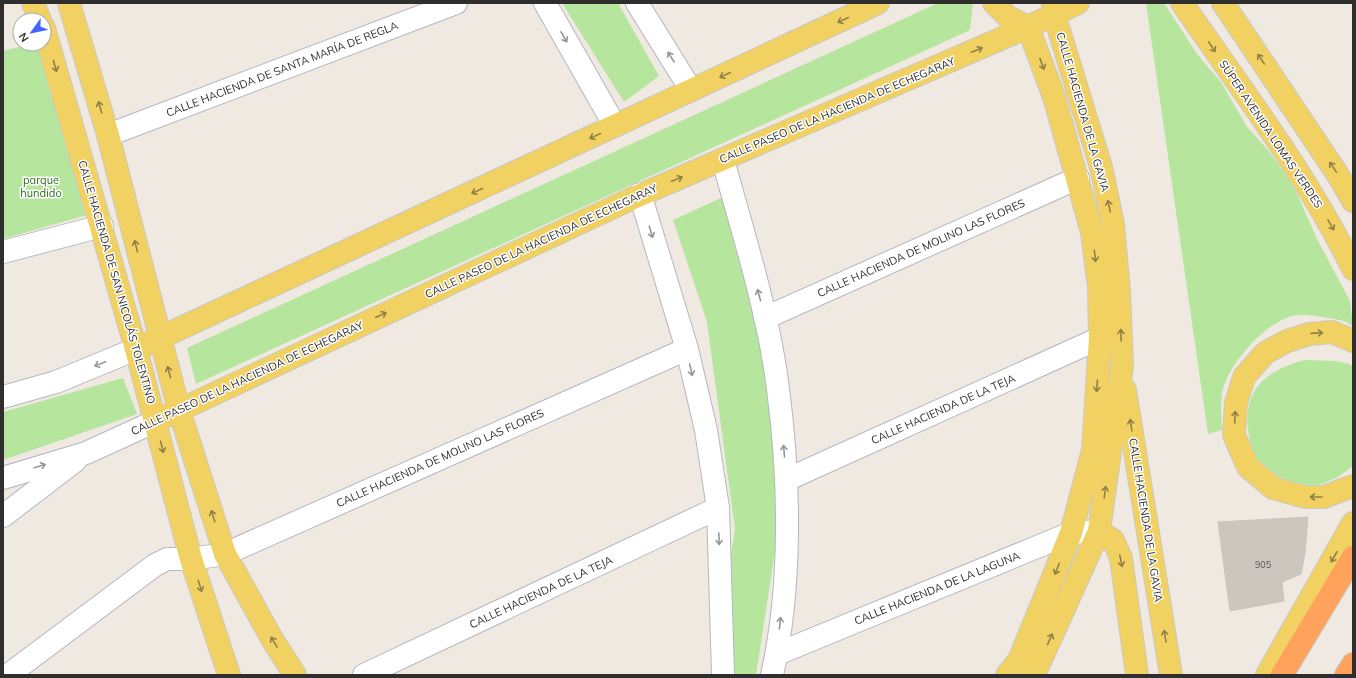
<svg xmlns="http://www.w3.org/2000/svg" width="1356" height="678" viewBox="0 0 1356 678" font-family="Mulish,sans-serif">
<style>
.green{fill:#b6e59e}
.building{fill:#cbc7bf;stroke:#cbc5ba}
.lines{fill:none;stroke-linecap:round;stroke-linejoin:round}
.minor-casing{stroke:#b4b7c1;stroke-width:24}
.major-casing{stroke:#c9c9c9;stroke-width:24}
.highway-casing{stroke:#c9c9c9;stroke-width:24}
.minor{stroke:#fff;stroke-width:22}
.major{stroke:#f2d163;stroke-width:22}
.highway{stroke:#ffa35c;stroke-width:22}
.oneway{stroke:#908048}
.oneway2{stroke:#969696}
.labels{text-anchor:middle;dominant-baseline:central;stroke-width:3;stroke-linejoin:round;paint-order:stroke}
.number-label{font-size:9px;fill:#555452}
.street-label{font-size:11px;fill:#2e2e2e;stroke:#fff}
.park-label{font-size:11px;fill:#2c6e1b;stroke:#fff}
</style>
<rect width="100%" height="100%" fill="#efe9e1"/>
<g class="green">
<path d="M562 3H618L659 76 624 102Z"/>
<path d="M938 3H973L970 30 196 384 187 348Z"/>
<path d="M1146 3H1164L1197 54 1221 82 1247 127 1268 150 1294 187 1317 239 1350 301 1353 327C1346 319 1332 319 1322 317 1312 315 1298 314 1289 317 1262 326 1227 366 1222 393 1220 405 1222 419 1222 430L1208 434Z"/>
<path d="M31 44H40L90 214 3 239V51Z"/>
<path d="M723 197 747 279 769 379 782 506 756 675H728L721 617 735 529 707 322 673 220Z"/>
<path d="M1305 360 1335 361 1350 364 1353 368V466L1338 477 1312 488C1295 484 1275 478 1262 465 1252 455 1250 443 1248 429 1243 388 1269 369 1305 360Z"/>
<path d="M123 378 137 414 3 460V412Z"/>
</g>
<path class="building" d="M1308 517 1305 553 1301 574 1282 582 1284 601 1230 611 1218 522Z"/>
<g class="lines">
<defs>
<g id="minor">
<path d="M545 3 615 126"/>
<path d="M637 3 691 90"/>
<path d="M108 135 456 3"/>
<path d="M723 160C743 233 769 314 778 389 790 480 792 586 772 675"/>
<path d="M640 194 687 349 706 430 718 508 723 675"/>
<path d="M3 252 102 226"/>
<path d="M765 318 1078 178"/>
<path d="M3 397 56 382 136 349"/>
<path d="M3 478 86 453 156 421"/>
<path d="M786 480 1100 338"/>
<path d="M3 516 75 461"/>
<path d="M777 654 1071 533 1099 531"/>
<path d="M8 675 155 565 167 559H191L225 554 687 349"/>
<path d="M364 675 718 508"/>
</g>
<g id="major">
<path d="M33 3 40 20"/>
<path d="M69 3 108 135 179 410 225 554 272 639 295 675"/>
<path d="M994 3 1008 17 1028 27 1054 97 1092 232 1099 287 1100 338 1093 450 1071 533 1019 660 1007 675"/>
<path d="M1182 3C1241 89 1308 176 1353 269"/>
<path d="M1223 3 1338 175 1353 201"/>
<path d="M44 28 136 349 191 559 229 675"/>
<path d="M1353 341 1332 332 1309 334 1287 341 1265 353 1244 377 1236 403 1234 435 1248 467 1273 488 1305 497H1324L1353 486"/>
<path d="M136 349 878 3"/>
<path d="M1125 390 1171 675"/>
<path d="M156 421 631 199 1028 27 1078 3"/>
<path d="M1099 531 1113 540 1121 558 1137 675"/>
<path d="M1034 675 1099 531 1122 366 1119 291 1113 224 1101 167 1054 14 1053 3"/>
<path d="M1267 675 1353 523"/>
</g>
<g id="highway">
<path d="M1282 675 1353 557"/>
<path d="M1346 675 1353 664"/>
</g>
</defs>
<use href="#minor" class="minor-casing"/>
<use href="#major" class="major-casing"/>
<use href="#highway" class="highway-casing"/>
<use href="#minor" class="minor"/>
<use href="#major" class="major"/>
<use href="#highway" class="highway"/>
</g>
<defs><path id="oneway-shaft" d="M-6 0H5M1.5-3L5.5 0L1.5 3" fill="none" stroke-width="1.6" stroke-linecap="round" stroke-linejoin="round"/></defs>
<g class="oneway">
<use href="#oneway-shaft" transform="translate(843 20) rotate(155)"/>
<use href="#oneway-shaft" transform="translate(1212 47) rotate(56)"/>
<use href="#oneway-shaft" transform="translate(977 50) rotate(-23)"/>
<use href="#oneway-shaft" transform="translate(1261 59) rotate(-124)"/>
<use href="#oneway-shaft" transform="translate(1042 64) rotate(69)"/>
<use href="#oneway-shaft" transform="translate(55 66) rotate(74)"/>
<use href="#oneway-shaft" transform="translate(725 75) rotate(155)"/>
<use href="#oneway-shaft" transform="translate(100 107) rotate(-106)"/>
<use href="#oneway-shaft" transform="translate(595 136) rotate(155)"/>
<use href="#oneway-shaft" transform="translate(1333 167) rotate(-124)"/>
<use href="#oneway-shaft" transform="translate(677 179) rotate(-22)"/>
<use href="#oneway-shaft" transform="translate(477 191) rotate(155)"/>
<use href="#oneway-shaft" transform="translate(1109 206) rotate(-102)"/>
<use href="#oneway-shaft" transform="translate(1331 225) rotate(60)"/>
<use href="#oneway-shaft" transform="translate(136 246) rotate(-104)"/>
<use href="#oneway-shaft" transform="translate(1095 256) rotate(83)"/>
<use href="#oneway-shaft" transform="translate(381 315) rotate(-25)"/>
<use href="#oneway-shaft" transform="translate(1317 333) rotate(-4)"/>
<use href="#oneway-shaft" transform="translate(1121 335) rotate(-92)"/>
<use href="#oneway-shaft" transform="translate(169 372) rotate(-105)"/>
<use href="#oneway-shaft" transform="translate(1097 386) rotate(94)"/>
<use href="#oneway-shaft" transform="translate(1235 417) rotate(-87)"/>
<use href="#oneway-shaft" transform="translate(1131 425) rotate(-99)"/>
<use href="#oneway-shaft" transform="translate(162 447) rotate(76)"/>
<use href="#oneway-shaft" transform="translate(1105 492) rotate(-82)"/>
<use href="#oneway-shaft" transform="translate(1316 497) rotate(180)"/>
<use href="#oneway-shaft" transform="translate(213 516) rotate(-108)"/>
<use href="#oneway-shaft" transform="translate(1334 557) rotate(119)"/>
<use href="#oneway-shaft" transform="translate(1121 561) rotate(78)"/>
<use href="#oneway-shaft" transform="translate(1057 569) rotate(112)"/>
<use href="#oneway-shaft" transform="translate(200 586) rotate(72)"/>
<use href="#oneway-shaft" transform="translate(1165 636) rotate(-99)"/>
<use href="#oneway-shaft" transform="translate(1050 639) rotate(-66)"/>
<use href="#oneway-shaft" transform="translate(274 642) rotate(-121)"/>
</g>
<g class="oneway2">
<use href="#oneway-shaft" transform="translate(564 37) rotate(60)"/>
<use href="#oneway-shaft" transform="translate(671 57) rotate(-122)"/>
<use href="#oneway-shaft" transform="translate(651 232) rotate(73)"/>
<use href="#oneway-shaft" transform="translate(759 295) rotate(-105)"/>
<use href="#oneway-shaft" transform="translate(100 364) rotate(158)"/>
<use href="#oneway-shaft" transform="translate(691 370) rotate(77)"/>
<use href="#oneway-shaft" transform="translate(784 451) rotate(-95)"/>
<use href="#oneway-shaft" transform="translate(40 466) rotate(-17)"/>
<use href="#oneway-shaft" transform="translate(719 539) rotate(88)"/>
<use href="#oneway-shaft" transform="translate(780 623) rotate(-84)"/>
</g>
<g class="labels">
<g class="number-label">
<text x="1263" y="564">905</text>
</g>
<g class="street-label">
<text transform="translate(282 69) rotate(-21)">CALLE HACIENDA DE SANTA MARÍA DE REGLA</text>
<text transform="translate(837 110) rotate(-23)">CALLE PASEO DE LA HACIENDA DE ECHEGARAY</text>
<text transform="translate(1083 112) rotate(74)">CALLE HACIENDA DE LA GAVIA</text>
<text transform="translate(1271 134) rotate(56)">SÚPER AVENIDA LOMAS VERDES</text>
<text transform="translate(541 241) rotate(-25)">CALLE PASEO DE LA HACIENDA DE ECHEGARAY</text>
<text transform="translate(921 248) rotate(-24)">CALLE HACIENDA DE MOLINO LAS FLORES</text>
<text transform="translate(117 282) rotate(74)">CALLE HACIENDA DE SAN NICOLÁS TOLENTINO</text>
<text transform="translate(247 378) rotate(-25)">CALLE PASEO DE LA HACIENDA DE ECHEGARAY</text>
<text transform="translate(943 409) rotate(-24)">CALLE HACIENDA DE LA TEJA</text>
<text transform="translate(440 458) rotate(-24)">CALLE HACIENDA DE MOLINO LAS FLORES</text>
<text transform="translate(1146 520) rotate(81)">CALLE HACIENDA DE LA GAVIA</text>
<text transform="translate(937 588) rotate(-22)">CALLE HACIENDA DE LA LAGUNA</text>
<text transform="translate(541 592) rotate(-25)">CALLE HACIENDA DE LA TEJA</text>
</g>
<g class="park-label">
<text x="41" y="180">parque<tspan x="41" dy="13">hundido</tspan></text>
</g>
</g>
<rect width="1356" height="678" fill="none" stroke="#2e2e2e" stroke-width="8"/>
<g transform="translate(32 32) rotate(237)"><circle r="19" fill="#ffffff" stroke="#ababab"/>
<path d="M0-3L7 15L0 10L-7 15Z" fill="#4264fb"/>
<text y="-6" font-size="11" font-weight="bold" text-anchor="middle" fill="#2e2e2e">N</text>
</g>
</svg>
